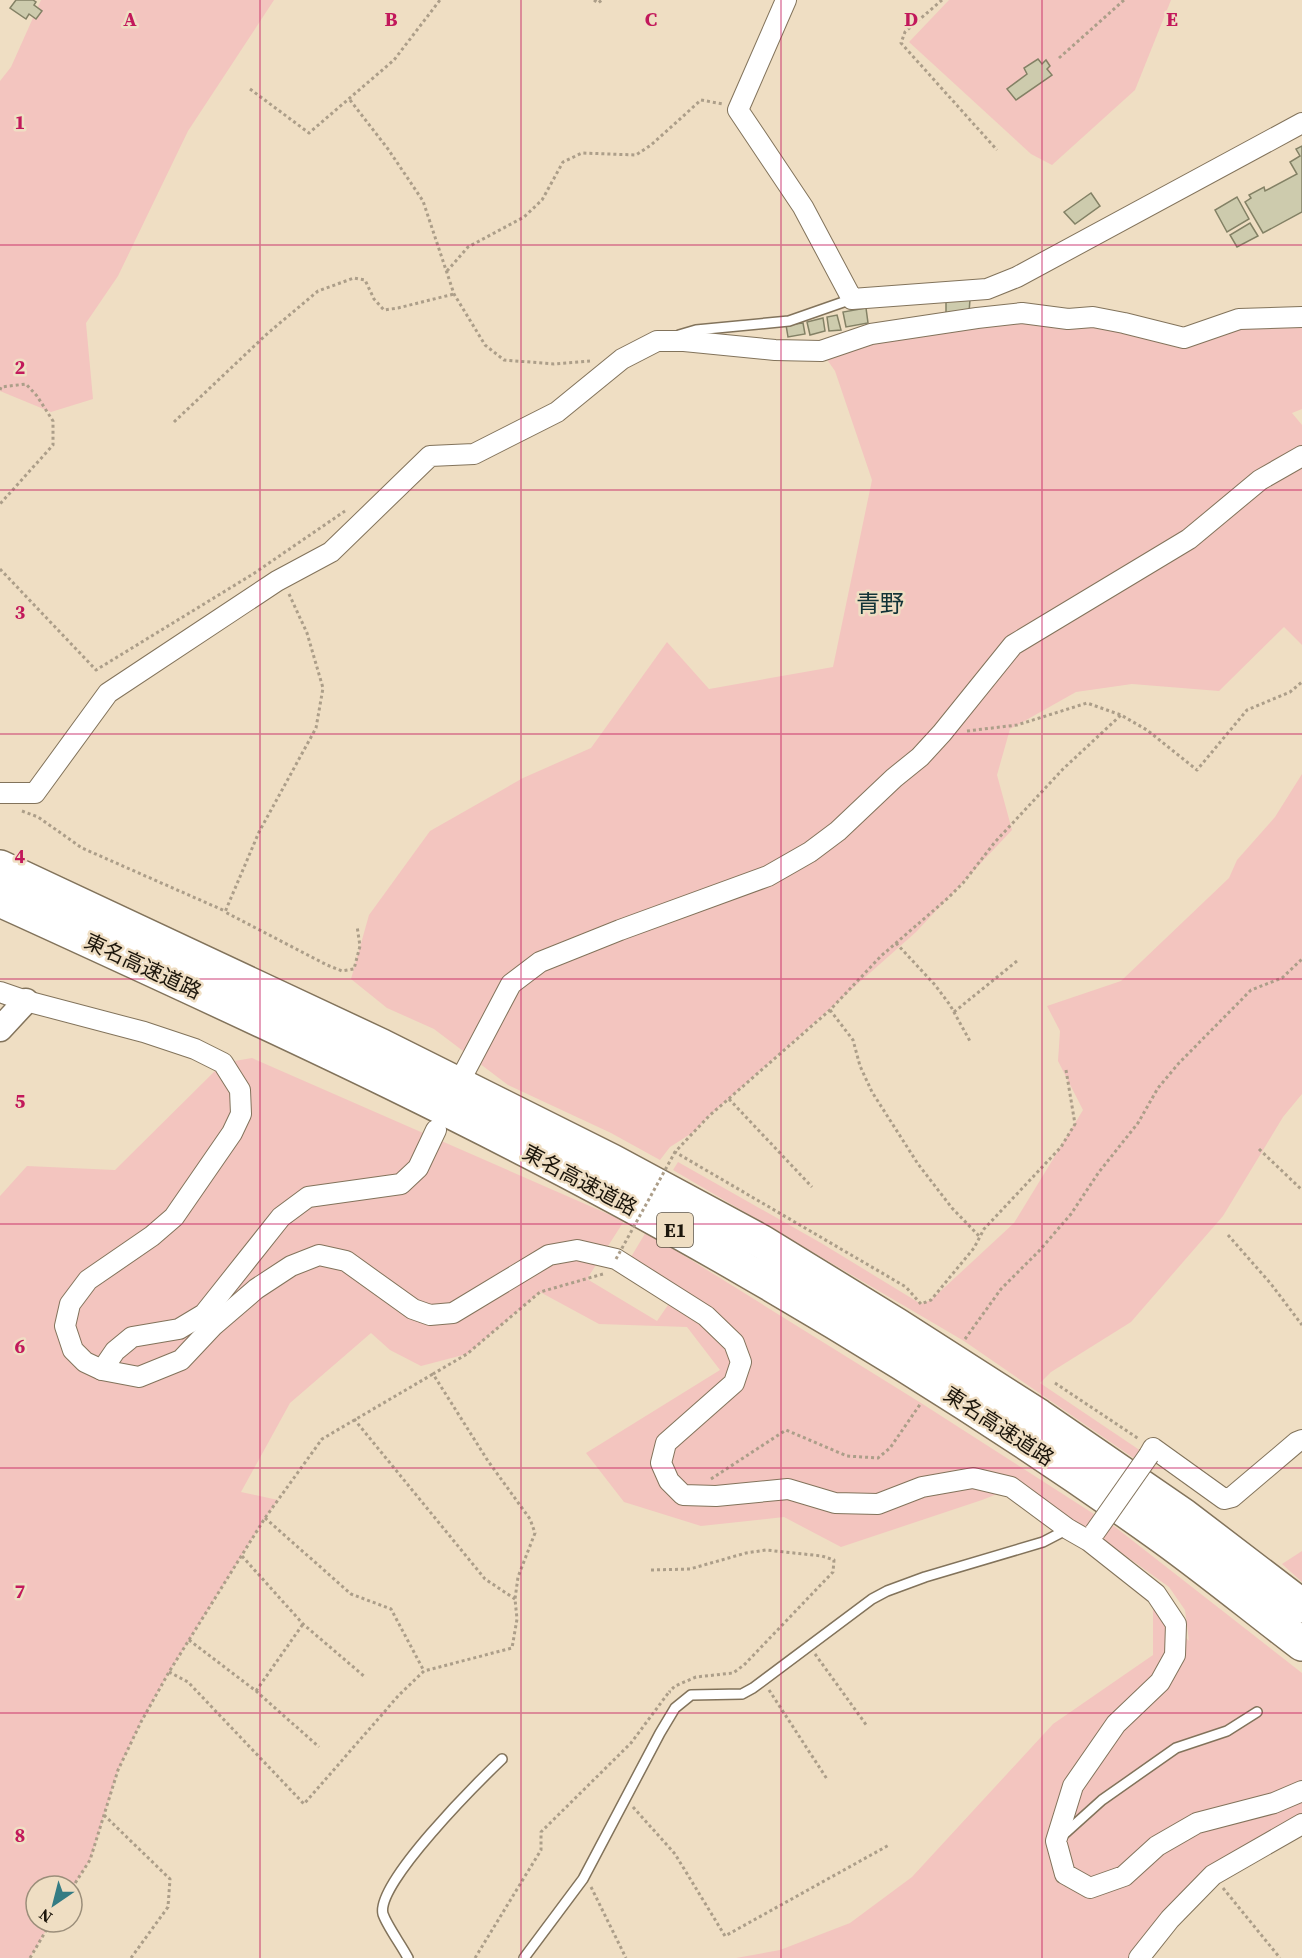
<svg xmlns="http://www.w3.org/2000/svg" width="1302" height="1958" viewBox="0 0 1302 1958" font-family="'Source Serif 4','Noto Sans JP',serif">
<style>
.green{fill:#f3c5bf}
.building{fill:#cdcbad;stroke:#838165;stroke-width:1.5}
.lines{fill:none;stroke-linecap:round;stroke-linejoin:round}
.service-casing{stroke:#82735b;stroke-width:12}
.minor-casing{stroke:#82735b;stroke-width:22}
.tertiary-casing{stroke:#82735b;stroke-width:27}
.motorway-casing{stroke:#82735b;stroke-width:36}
.path{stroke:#ac9e89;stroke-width:3;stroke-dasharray:3 3;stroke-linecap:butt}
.service{stroke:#fff;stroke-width:9}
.minor{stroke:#fff;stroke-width:20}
.tertiary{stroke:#fff;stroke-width:24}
.motorway{stroke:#fff;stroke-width:33}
.minor-bridge-casing{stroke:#82735b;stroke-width:22;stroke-linecap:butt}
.path-bridge{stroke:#ac9e89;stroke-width:3;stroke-dasharray:3 3;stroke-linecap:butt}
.minor-bridge{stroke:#fff;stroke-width:20}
.grid{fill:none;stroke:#c2185b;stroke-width:1.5;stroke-opacity:0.55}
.labels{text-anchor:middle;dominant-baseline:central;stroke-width:5;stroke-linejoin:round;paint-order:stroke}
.shield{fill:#efdec3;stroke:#5b5243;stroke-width:1.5}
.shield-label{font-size:20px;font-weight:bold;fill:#1c160c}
.street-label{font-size:21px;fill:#1c160c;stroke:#efdec3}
.quarter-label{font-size:24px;fill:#113337;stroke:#efdec3}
.grid-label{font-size:20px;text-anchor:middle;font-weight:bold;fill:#c2185b;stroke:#efdec3;stroke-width:5;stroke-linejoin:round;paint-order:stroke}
</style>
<rect width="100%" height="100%" fill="#efdec3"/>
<g class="green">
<path d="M41 0H274L188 131 118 276 86 323 93 399 51 412 0 391V81L11 67Z"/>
<path d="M949 0H1171L1135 90 1052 165 1031 154 909 42Z"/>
<path d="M1004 311 1184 338 1302 317V409L1292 413 1302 425V645L1284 627 1219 691 1132 684 1076 692 1010 729 997 775 1012 830 916 932 709 1116 692 1133 670 1147 660 1160 611 1133 508 1085 434 1029 387 1008 351 979 369 915 430 831 523 778 591 748 667 642 709 689 833 667 872 480 835 371 821 351Z"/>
<path d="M1302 774V1094L1283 1117 1223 1216 1131 1322 1051 1372 1040 1383 1141 1451 1135 1459 964 1341 673 1170 678 1162 821 1243 921 1304 931 1300 1014 1223 1083 1110 1058 1061 1060 1031 1047 1006 1121 981 1229 878 1237 860 1275 817Z"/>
<path d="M252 1058 624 1221 587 1279 657 1321 679 1289 631 1257 646 1232 921 1403 1097 1516 1087 1529 1020 1485 982 1500 841 1547 784 1517 701 1526 624 1502 586 1453 720 1370 687 1327 599 1324 540 1292 467 1354 421 1366 390 1350 371 1333 290 1403 241 1492 278 1500 265 1518 169 1672 141 1722 118 1770 90 1860 72 1888V1886H36V1922H51L30 1958H0V1196L27 1166 115 1170 223 1063Z"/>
<path d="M1110 1523 1302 1673V1828L1238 1865 1140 1958H736L780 1950 850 1923 912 1877 1053 1724 1153 1655V1603L1189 1641 1185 1610 1169 1587 1101 1538Z"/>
<path d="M1302 1551V1582L1282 1564Z"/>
</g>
<g class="building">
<path d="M16 0H33L36 2 34 5 42 11 36 19 29 14 26 19 10 8Z"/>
<path d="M1038 59 1042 64 1046 60 1050 66 1047 69 1052 75 1016 100 1007 89 1027 74 1024 68Z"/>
<path d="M1302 146V212L1263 233 1245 202 1251 198 1249 195 1264 187 1265 191 1297 174 1290 162 1300 156 1296 149Z"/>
<path d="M1091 193 1100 206 1075 224 1064 212Z"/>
<path d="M1237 197 1249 219 1227 232 1215 210Z"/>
<path d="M1250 223 1258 236 1237 247 1230 235Z"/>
<path d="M946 299H970L969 313H946Z"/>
<path d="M866 308 868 323 846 327 843 312Z"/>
<path d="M837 315 841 330 829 331 827 317Z"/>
<path d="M823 318 825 331 810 335 807 322Z"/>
<path d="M803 323 805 334 788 337 786 325Z"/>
</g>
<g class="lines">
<defs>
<g id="service">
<path d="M679 335 696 330 789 321 852 299"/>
<path d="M1062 1836 1102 1800 1176 1748 1227 1731 1257 1712"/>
<path d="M408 1958C402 1946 387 1926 383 1914 375 1884 479 1781 502 1759"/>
<path d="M524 1958 583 1879 660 1733 675 1708 691 1695 742 1694 753 1688 872 1599 887 1591 925 1577 1043 1542 1068 1529"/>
</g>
<g id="minor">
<path d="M786 0 738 110 803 207 852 299 987 289 1017 277 1302 123"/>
<path d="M0 793H35L108 693 277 581 331 552 430 456 474 454 557 412 622 359 657 341H684L775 350 821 351 871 334 977 318 1022 313 1068 319 1093 317 1124 323 1184 338 1239 319 1302 317"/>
<path d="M0 992 26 1001 144 1032 195 1049 223 1063 240 1090 241 1114 232 1133 174 1217 152 1236 88 1280 70 1304 65 1326 73 1350 85 1362 102 1370 139 1377 181 1360 213 1326 256 1289 291 1266 319 1255 346 1261 413 1309 430 1315 453 1313 549 1255 577 1250 616 1259 706 1316 734 1343 741 1362 734 1383 666 1443 661 1463 669 1481 683 1495 716 1496 788 1489 835 1503 878 1504 922 1487 973 1478 1011 1487 1068 1529 1089 1541 1156 1594 1176 1624 1175 1655 1160 1682 1116 1724 1073 1786 1056 1841 1065 1874 1090 1888 1124 1876 1157 1846 1197 1823 1274 1803 1302 1791"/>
<path d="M465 1071 511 984 540 962 620 930 768 876 810 852 838 831 894 778 920 757 942 733 1013 645 1189 539 1260 480 1302 456"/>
<path d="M102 1370 115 1351 132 1337 179 1329 204 1314 281 1217 308 1197 401 1184 418 1168 436 1130"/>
<path d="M1149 1455 1153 1448 1224 1499 1232 1497 1297 1442 1302 1440"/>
<path d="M1139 1958 1170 1919 1213 1875 1302 1824"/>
</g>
<path id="tertiary" d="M0 1029 26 1001"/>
<g id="motorway">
<path d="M0 867 382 1046 612 1161 762 1242 897 1325 1039 1416 1183 1515 1302 1606"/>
<path d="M0 900C254 1016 510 1132 751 1273 893 1355 1031 1443 1164 1538 1211 1572 1256 1609 1302 1644"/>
</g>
</defs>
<use href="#service" class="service-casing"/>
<use href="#minor" class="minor-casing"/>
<use href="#tertiary" class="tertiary-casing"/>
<use href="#motorway" class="motorway-casing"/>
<g class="path">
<path d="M594 0 598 3 602 0"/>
<path d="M942 0 905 32 901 43 997 150"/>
<path d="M1059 58 1124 0"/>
<path d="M250 89 309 133 394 60 440 0"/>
<path d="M350 100 388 149 423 201 454 294 485 345 504 360 554 364 590 361"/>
<path d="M447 271 468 247 524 217 542 200 563 162 582 153 636 155 651 145 701 100 723 104"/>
<path d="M0 390 1 387 26 384 37 396 53 421V445L0 504"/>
<path d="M174 422 268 333 318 291 354 278 365 280 374 299 384 310 398 308 454 294"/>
<path d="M0 569 96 670 253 574 345 511"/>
<path d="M289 594 307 633 323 688 316 728 259 832 225 912 327 965 342 971 354 969 360 946 357 926"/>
<path d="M967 731 1017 725 1087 703 1121 715 1147 730 1197 770 1247 710 1290 692 1302 682"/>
<path d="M22 811 38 817 82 848 225 911"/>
<path d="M896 943 935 985 950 1005 971 1043"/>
<path d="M830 1010 853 1040 860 1066 872 1092 918 1164 952 1208 980 1237"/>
<path d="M954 1012 1017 961"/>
<path d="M1066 1070 1075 1124 1061 1147 984 1229 974 1248 931 1300 921 1304 906 1287 675 1152 709 1116 830 1010 881 956 948 898 963 883 995 842 1063 769 1121 715"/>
<path d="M729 1099 812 1187"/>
<path d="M1259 1149 1302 1190"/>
<path d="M1228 1235 1271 1284 1302 1325"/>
<path d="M965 1339 1001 1289 1039 1251 1071 1214 1099 1172 1138 1123 1158 1088 1179 1063 1251 990 1282 978 1302 959"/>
<path d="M1055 1383 1139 1439"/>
<path d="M354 1419 485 1579 515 1599"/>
<path d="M711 1479 786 1430 847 1456 878 1458 890 1448 921 1403"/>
<path d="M265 1518 351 1594 391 1609 424 1671"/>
<path d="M242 1556 303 1624 365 1677"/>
<path d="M651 1570 690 1569 746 1553 766 1550 822 1556 834 1560 833 1572 744 1665 733 1673 696 1677 675 1686 669 1692"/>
<path d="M189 1640 256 1691 319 1747"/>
<path d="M815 1654 867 1726"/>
<path d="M169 1672 188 1682 304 1804 399 1695 424 1671 512 1648 517 1619 515 1599 518 1577 535 1533 530 1519 488 1461 433 1374 467 1354 540 1292 603 1274"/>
<path d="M769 1690 827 1779"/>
<path d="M256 1691 303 1624"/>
<path d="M633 1807 675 1854 725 1936 889 1845"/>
<path d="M104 1815 170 1879 168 1907 131 1958"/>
<path d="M591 1887 626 1958"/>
<path d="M72 1888 90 1860 118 1770 141 1722 169 1672 265 1518 322 1439 433 1374"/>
<path d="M1223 1888 1280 1958"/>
<path d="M30 1958 51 1922"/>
<path d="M475 1958 541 1850V1832L631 1743 669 1692H671"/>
</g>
<use href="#service" class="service"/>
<use href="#minor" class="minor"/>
<use href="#tertiary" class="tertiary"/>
<use href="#motorway" class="motorway"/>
<defs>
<path id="minor-bridge" d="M1095 1532 1149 1455"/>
</defs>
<use href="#minor-bridge" class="minor-bridge-casing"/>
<path class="path-bridge" d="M616 1259 675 1152"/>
<use href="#minor-bridge" class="minor-bridge"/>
</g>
<path class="grid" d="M260 0V1958M521 0V1958M781 0V1958M1042 0V1958M0 245H1302M0 490H1302M0 734H1302M0 979H1302M0 1224H1302M0 1468H1302M0 1713H1302"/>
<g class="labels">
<rect class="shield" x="657" y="1213" width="36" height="34" rx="4.5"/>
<g class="shield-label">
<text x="675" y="1230">E1</text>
</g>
<g class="street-label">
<text transform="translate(143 966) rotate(25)">東名高速道路</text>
<text transform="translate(580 1180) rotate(28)">東名高速道路</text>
<text transform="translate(999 1426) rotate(33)">東名高速道路</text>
</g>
<g class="quarter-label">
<text x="880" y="603">青野</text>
</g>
</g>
<g class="grid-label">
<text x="130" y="26">A</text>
<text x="391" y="26">B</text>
<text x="651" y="26">C</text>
<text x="911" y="26">D</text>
<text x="1172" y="26">E</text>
<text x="20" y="129">1</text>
<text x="20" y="374">2</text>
<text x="20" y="619">3</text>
<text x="20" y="863">4</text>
<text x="20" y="1108">5</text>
<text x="20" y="1353">6</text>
<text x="20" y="1598">7</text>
<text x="20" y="1842">8</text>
</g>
<g transform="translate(54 1904) rotate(215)"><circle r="28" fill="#efdec3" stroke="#9b8e7a" stroke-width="1.5"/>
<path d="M0-4.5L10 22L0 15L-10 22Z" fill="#347c84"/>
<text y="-9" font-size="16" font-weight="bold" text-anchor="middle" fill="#1c160c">N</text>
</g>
</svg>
